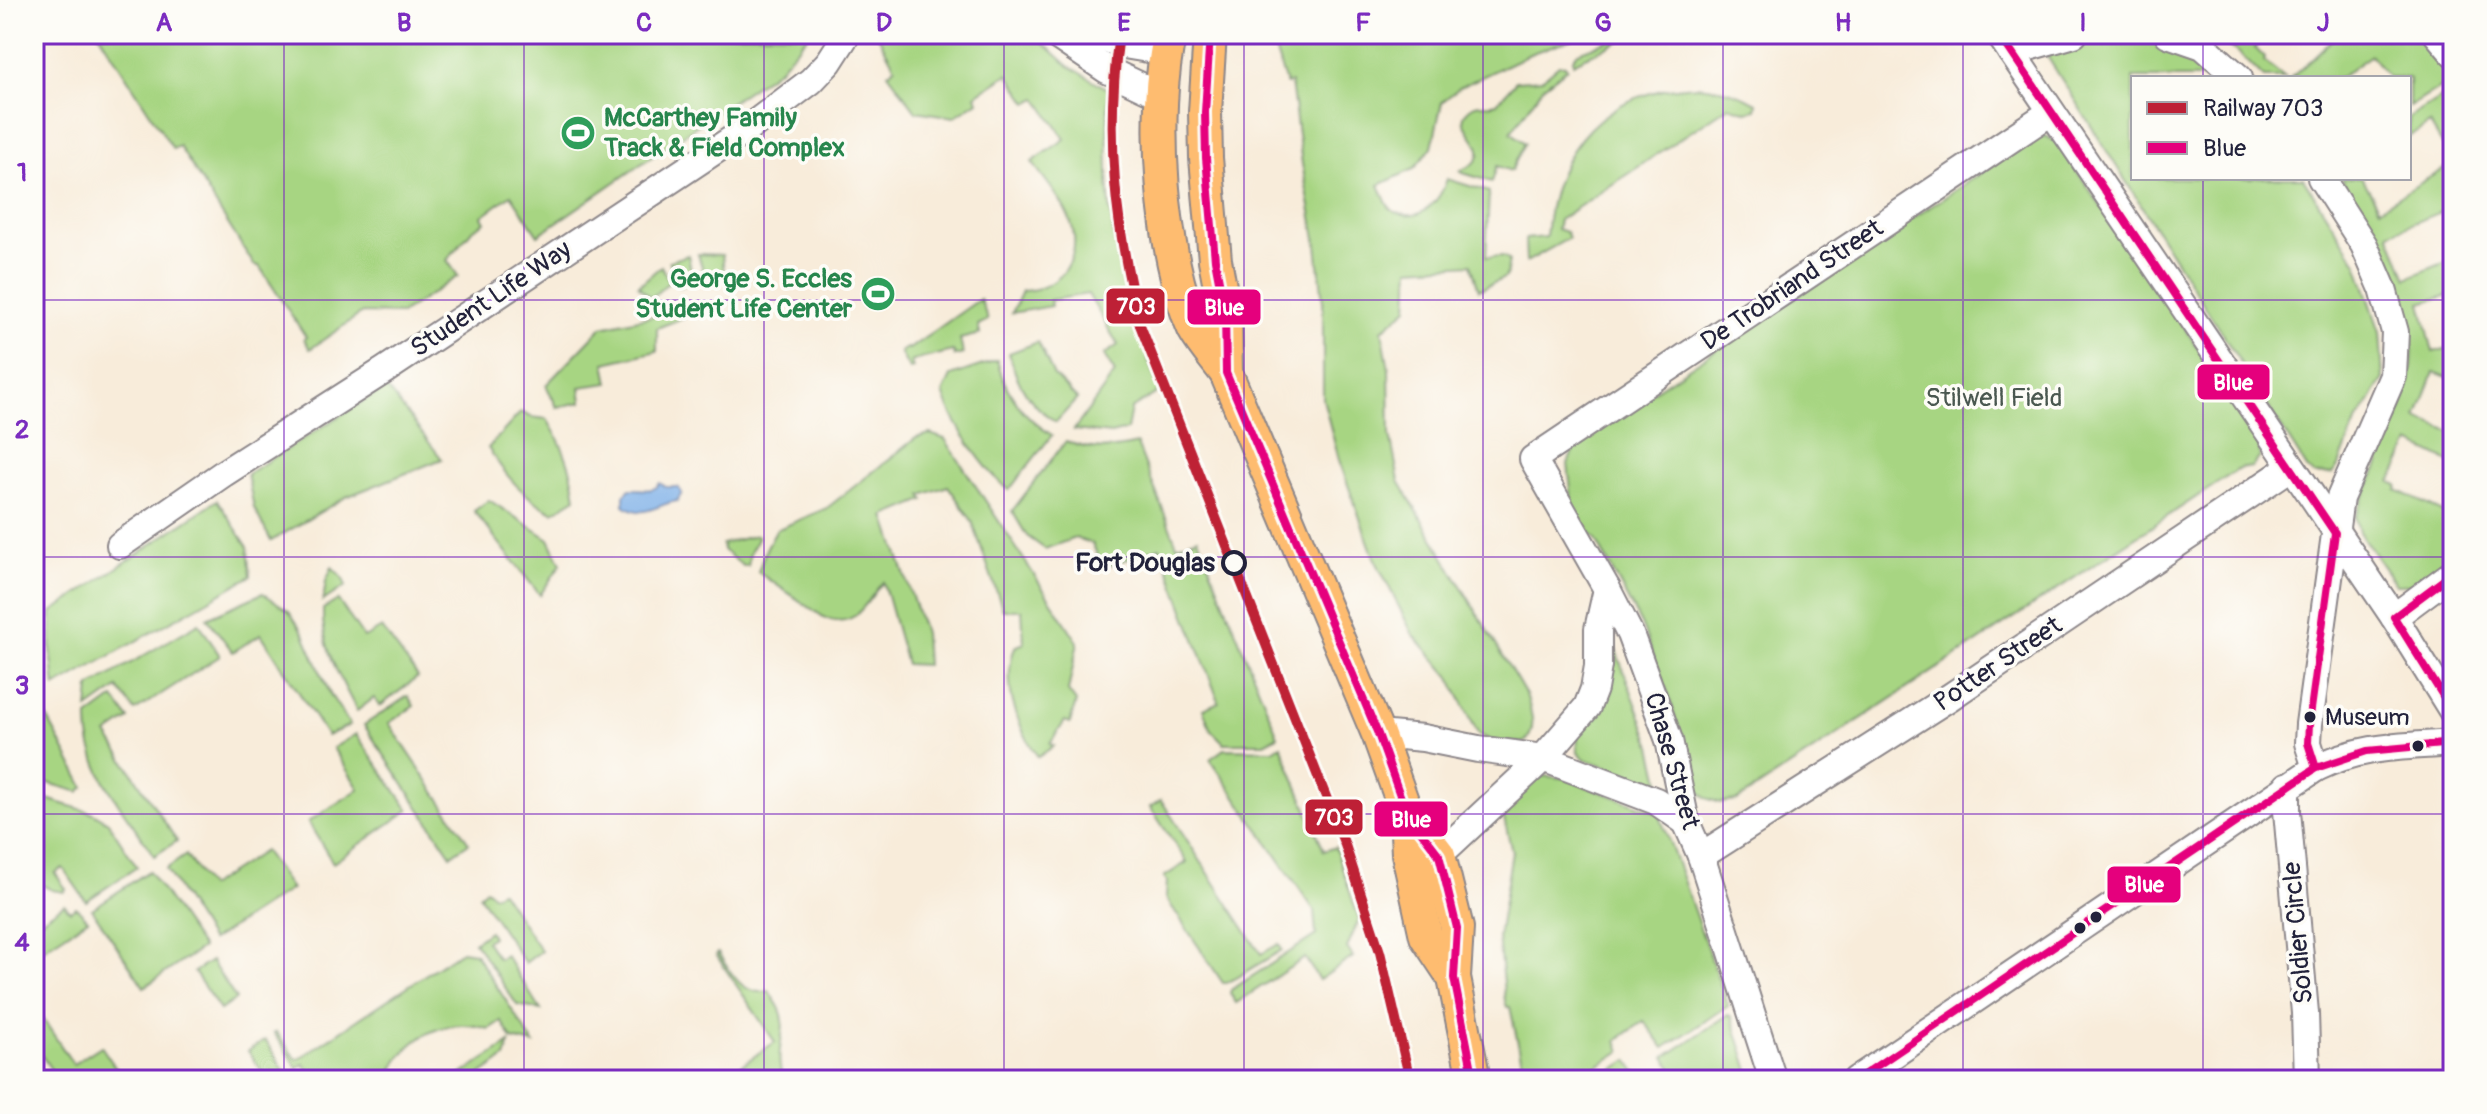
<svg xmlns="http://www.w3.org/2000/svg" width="2487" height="1114" viewBox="0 0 2487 1114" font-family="Pangolin,sans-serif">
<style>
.green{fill:#a7d582;stroke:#647c5e;stroke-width:2}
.water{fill:#7bafe8;stroke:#4e6892;stroke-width:2}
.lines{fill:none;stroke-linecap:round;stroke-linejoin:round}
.minor-casing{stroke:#8d878a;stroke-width:30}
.major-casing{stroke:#8d878a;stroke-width:36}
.minor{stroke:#fff;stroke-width:26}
.major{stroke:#febc70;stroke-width:32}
.bus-1-casing{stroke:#fdfcf7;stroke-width:14}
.bus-1{stroke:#e5007d;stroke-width:8}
.rail-1-casing{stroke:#fdfcf7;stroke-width:16}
.rail-1{stroke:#be2036;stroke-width:10}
.grid{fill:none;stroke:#7b2cbf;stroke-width:2;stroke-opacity:0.55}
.stop-dot{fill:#fdfcf7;stroke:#22223b;stroke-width:4}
.bus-dot{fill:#22223b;stroke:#fdfcf7;stroke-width:3}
.labels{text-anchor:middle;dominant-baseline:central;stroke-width:7;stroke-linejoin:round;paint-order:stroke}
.bus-label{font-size:24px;fill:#22223b;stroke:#fdfcf7;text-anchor:start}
.leisure-label{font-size:26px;font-weight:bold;fill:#27864d;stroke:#fdfcf7;text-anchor:start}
.street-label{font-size:26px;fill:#22223b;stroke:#fdfcf7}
.park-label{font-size:26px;fill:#4a5850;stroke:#fdfcf7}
.stop-label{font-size:26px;font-weight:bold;fill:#22223b;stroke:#fdfcf7;text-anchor:end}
.line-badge{stroke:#fdfcf7;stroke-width:3}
.badge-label{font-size:22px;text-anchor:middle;font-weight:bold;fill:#fff}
.neatline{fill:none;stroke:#7b2cbf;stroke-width:3}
.grid-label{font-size:26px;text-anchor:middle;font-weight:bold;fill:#7b2cbf}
</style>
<rect width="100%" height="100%" fill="#fdfcf7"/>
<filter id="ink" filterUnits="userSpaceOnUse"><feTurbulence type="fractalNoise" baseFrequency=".0125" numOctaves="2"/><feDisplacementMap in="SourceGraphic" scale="16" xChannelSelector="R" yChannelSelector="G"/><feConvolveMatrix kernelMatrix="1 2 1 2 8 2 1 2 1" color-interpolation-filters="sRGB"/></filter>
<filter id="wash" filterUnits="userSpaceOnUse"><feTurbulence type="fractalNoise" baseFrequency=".006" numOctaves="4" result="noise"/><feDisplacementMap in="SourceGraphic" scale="32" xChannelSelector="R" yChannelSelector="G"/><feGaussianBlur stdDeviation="1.8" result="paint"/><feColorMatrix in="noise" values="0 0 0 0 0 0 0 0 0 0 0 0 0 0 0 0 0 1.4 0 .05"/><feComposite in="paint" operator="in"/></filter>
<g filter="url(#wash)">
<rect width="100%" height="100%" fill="#f8ecda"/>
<g class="green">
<path d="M99 34H809L779 69 538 235 511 195 482 216 485 222 472 230 447 260 458 276 401 314 362 313 310 349 304 339 306 337 259 266 254 265 179 146 173 149Z"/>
<path d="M877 34H1033L1069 66 1108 89C1108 128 1106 167 1110 206 1117 271 1137 331 1160 391L1131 409 1127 430 1111 434 1074 430 1115 373 1104 355 1118 345 1088 294 1050 300 1051 306 1012 313 1022 291C1040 290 1056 284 1066 269 1091 230 1054 193 1032 162L1065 139 1037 98 1028 103 1008 74 976 95 978 101 954 117 916 111 888 73 895 67Z"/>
<path d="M1270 34H1586L1532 53 1460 87 1442 102 1432 147 1414 169 1379 185C1383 193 1386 207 1395 212 1421 224 1440 201 1447 179L1489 192 1486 257 1503 256 1509 260 1506 277 1479 290 1471 264 1410 268 1408 308 1382 330 1389 369 1390 435 1399 481 1527 697C1531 713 1538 730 1524 743L1494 742 1478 734 1450 677 1412 633 1374 557 1339 460 1323 399V302L1317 244 1302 164 1291 83 1286 84Z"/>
<path d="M1625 34H1643L1625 38 1573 63V58L1578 52Z"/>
<path d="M2210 34H2268L2255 48 2265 58 2264 61 2285 78H2264L2239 53Z"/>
<path d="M2338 34H2424L2448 66 2443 86 2409 107V78H2389L2371 55 2339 78H2291Z"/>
<path d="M2114 38 2159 40 2183 47 2224 78H2133V178H2303L2357 263 2380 332 2383 380 2356 423 2339 465 2332 474 2315 475 2308 470 2045 53 2077 43Z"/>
<path d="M1559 65H1565L1567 68 1544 86 1511 132 1525 143 1511 171 1497 166 1492 182 1463 173 1460 171C1464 168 1472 166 1476 161 1492 142 1444 123 1473 106 1480 102 1490 106 1497 103L1516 81 1542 79Z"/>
<path d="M1698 86C1720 88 1737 92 1757 103L1756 109 1748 112 1729 106 1559 220 1557 229 1566 232 1569 238 1526 262 1525 239 1546 237C1553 146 1605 89 1698 86Z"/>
<path d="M2453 90V162L2430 124 2409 137V118Z"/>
<path d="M2046 136 2057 142 2248 421 2259 442 2260 457 2252 467 2239 469 1737 801 1720 803 1706 798 1694 787 1669 696 1641 624 1596 540 1573 510 1568 464 1576 443 2035 137Z"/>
<path d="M2453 163V207L2389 233 2407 278 2453 259V294L2421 303 2433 352 2453 347V379L2434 372 2417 418 2453 432V464L2410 443 2391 482 2398 485 2397 490 2453 517V560L2415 585H2396L2359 532 2355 517C2373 475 2401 423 2410 379 2424 312 2374 233 2341 178H2362L2380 208Z"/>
<path d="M698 254 722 255 724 272 705 277Z"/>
<path d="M688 255 693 281 680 287 669 261Z"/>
<path d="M661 266 669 282 651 298 638 286Z"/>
<path d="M980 299 988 320 978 325 980 334 960 339 963 354 955 356 953 351 916 360 911 362 913 368 909 369 900 352 907 348 909 349Z"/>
<path d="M680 310 685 317 657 328V351L605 363 609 383 580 387 582 402 557 407 546 385 602 327Z"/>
<path d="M1038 342 1054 376 1077 399 1056 422C1030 405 1016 383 1009 353Z"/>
<path d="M997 360C1005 393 1023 417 1052 435L1009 490C984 470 953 424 943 393L951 376Z"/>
<path d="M386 387 442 459 346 497 271 541 254 508 247 474Z"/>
<path d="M521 412 531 417 547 419C563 445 572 467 576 498L553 512C524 498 505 475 488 448Z"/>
<path d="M930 434 945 439 1078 642 1068 691 1076 702 1070 723 1065 721 1050 744 1054 746 1038 757C1017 726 1001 684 1015 647L1024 643 1022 610H1003L972 521 948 486 922 495 924 500 885 516 924 633 926 665 906 664 883 582C864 603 858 629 825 618L758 572 766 549 776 530 827 508 916 438Z"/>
<path d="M1066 441C1089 452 1113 450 1137 444L1177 545 1198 538 1278 736 1265 743H1224L1211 730 1203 709 1219 702 1160 547 1103 568 1092 543 1075 538 1045 549 1027 536 1012 511Z"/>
<path d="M217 500 248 547 251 576 55 687 51 649 52 612Z"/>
<path d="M489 500 549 539 561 564 540 595 474 511Z"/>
<path d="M756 535 758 537 750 553 748 566H743L723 550 722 544Z"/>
<path d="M332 567 342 577 346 586 323 601 326 581Z"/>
<path d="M263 593 289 611 304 634 330 694 350 725 327 736 261 634 233 652 207 618Z"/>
<path d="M338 600 364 638 382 628 418 677 380 706 374 698 357 711C340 678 321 647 323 609Z"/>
<path d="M199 623 220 656 135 711 118 688 88 709 90 687Z"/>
<path d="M1610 635 1652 746 1662 790 1644 779 1584 759 1578 753 1577 735Z"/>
<path d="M408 696 414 706 389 723 469 843 451 855 364 725Z"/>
<path d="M114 698 129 719 107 734 177 841 154 856C127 812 86 772 88 717Z"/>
<path d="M45 713 84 787 79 792 34 779V720Z"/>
<path d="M356 734 409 810 333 863 308 822 359 789 333 748Z"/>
<path d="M1281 745 1324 851 1335 847 1359 919 1347 948 1353 957 1319 980 1305 958 1236 1003 1230 993 1231 990 1316 935 1314 910 1210 759 1224 749 1273 750Z"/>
<path d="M1544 776 1563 778 1659 813 1728 1006 1664 1048 1644 1021 1617 1040 1621 1051 1576 1080H1526L1510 1007H1507L1505 1001 1498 937 1512 852 1502 810 1531 780Z"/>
<path d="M34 795 93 813 108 822 137 867 86 901 63 868 55 873 66 889 64 892 52 890 34 881Z"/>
<path d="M1161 800 1261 954 1279 944 1282 950 1227 983H1223L1166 898 1167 881 1164 877 1187 862 1150 807Z"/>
<path d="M264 851 291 889 211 941 166 869 186 855 208 887Z"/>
<path d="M149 871 202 948 144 987 92 909Z"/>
<path d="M486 889 494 895 501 891 541 951 525 963 479 895Z"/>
<path d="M64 904 70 911 76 907 88 919 34 955V925Z"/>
<path d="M489 931 492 937 486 941 498 959 505 955 541 1010 517 1005 480 950 474 942Z"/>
<path d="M461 951 475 953 534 1044 512 1039 501 1021 489 1029C445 1016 406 1036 389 1078L375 1073 365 1080H315L304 1064 297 1068 274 1033 276 1032 297 1060Z"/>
<path d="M718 953C731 972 742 997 769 991 774 1000 783 1010 783 1021 783 1044 775 1054 783 1080H720L775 1042 716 955Z"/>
<path d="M211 961 236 999 220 1010 194 972Z"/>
<path d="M34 1005 73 1064 101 1046 124 1080H58L34 1044Z"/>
<path d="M1728 1015 1732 1017 1752 1080H1665L1675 1073 1665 1057Z"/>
<path d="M265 1040 289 1078 268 1080 248 1051Z"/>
<path d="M510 1043 505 1058 473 1080 456 1078Z"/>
<path d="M1628 1060 1642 1080H1598Z"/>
</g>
<path class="water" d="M660 483 666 487H678L682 493 677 501C657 504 644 520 624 505V495L630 489C641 488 653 494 660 483Z"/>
</g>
<g filter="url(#ink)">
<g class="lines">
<defs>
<g id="minor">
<path d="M1054 34 1107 70 1160 95"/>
<path d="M1091 34 1118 44 1166 52"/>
<path d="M1999 34 2394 617 2453 712"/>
<path d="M2168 34 2203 46 2239 78"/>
<path d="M2437 34 2453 53"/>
<path d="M2011 52 2074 34"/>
<path d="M120 545 224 473 385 370 746 130 811 81 829 62 847 34"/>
<path d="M2394 617 2453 573"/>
<path d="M1378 734 1423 738 1478 749 1543 758 1656 801 1686 822"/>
<path d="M2316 768 2308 743 2309 724 2340 498 2393 376 2395 332 2383 289 2364 245 2321 178"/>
<path d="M2287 786V811L2305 1013 2307 1080"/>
<path d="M1439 855 1543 758 1587 707 1594 689 1598 666V629L1607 589"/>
<path d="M1701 856 1950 697 2291 467"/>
<path d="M1773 1080 1701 856 1686 822 1669 740 1630 634 1607 589 1533 459 2051 112"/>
<path d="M1856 1080 2316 768C2363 745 2402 747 2453 743"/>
</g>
<g id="major">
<path d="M1170 34C1151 111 1161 256 1194 329 1202 344 1216 359 1226 373L1378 734 1406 812 1408 854 1426 936 1454 978"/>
<path d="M1210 34 1205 112 1206 158 1215 260 1225 313 1226 373"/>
<path d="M1406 812 1439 855 1457 928 1454 978 1474 1080"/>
</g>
</defs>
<use href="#minor" class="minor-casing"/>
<use href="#major" class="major-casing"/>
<use href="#minor" class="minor"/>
<use href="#major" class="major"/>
<defs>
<g id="bus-1">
<path d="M1210 34 1205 112 1206 158 1215 260 1225 313 1226 373 1378 734 1406 812 1439 855 1457 928 1454 978 1474 1080"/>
<path d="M1999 34 2335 533 2309 724 2308 743 2316 768"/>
<path d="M2453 573 2394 617 2453 712"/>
<path d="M1856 1080 2316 768 2367 751 2453 743"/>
</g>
</defs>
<use href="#bus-1" class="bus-1-casing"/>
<use href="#bus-1" class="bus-1"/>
<defs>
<path id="rail-1" d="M1119 34C1105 137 1115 225 1140 325L1345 845 1380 952 1410 1080"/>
</defs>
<use href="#rail-1" class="rail-1-casing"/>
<use href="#rail-1" class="rail-1"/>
</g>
</g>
<path class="grid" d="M284 34V1080M524 34V1080M764 34V1080M1004 34V1080M1244 34V1080M1483 34V1080M1723 34V1080M1963 34V1080M2203 34V78M2203 178V1080M34 300H2453M34 557H2453M34 814H2453"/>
<defs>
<symbol id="stadium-disc" viewBox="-11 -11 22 22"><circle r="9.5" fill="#2e9e5b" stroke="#fdfcf7"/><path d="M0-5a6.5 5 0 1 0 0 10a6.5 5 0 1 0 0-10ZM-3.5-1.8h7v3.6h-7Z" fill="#fff"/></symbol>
</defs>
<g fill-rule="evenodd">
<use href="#stadium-disc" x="558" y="113" width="40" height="40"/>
<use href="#stadium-disc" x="858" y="274" width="40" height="40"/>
</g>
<circle class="stop-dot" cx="1234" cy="563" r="11"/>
<g class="bus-dot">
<circle cx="2310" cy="717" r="7"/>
<circle cx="2418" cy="746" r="7"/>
<circle cx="2096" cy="917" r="7"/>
<circle cx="2080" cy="928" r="7"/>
</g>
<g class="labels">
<g class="bus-label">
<text x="2325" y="717">Museum</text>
</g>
<g class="leisure-label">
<text x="604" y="118">McCarthey Family<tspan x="604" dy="30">Track &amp; Field Complex</tspan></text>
<text x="852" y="279" text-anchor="end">George S. Eccles<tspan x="852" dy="30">Student Life Center</tspan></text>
</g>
<g class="street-label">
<text transform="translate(1792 285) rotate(-34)">De Trobriand Street</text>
<text transform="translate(491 299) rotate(-34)">Student Life Way</text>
<text transform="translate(1998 664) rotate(-34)">Potter Street</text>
<text transform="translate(1672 761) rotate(74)">Chase Street</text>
<text transform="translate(2298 933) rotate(-95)">Soldier Circle</text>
</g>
<g class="park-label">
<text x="1994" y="398">Stilwell Field</text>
</g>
<g class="stop-label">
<text x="1215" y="563">Fort Douglas</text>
</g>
</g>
<g class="line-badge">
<rect x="1105" y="287" width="61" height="38" rx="8" fill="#be2036"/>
<rect x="1186" y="288" width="76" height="38" rx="8" fill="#e5007d"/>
<rect x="2196" y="363" width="75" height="38" rx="8" fill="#e5007d"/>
<rect x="1304" y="798" width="60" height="38" rx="8" fill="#be2036"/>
<rect x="1373" y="800" width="76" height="38" rx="8" fill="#e5007d"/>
<rect x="2106" y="865" width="76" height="39" rx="8" fill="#e5007d"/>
</g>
<g class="badge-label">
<text x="1136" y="314">703</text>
<text x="1224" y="315">Blue</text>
<text x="2233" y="390">Blue</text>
<text x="1334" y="825">703</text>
<text x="1411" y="827">Blue</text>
<text x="2144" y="892">Blue</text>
</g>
<rect width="2487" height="1114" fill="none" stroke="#fdfcf7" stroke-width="88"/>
<rect x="2131" y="76" width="280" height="104" fill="#fdfcf7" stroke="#a5a5ac" stroke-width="2"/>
<rect x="2147" y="102" width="40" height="12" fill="#be2036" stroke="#a5a5ac" stroke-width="2"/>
<text x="2203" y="116" font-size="24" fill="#22223b">Railway 703</text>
<rect x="2147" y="142" width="40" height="12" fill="#e5007d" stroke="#a5a5ac" stroke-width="2"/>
<text x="2203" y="156" font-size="24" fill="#22223b">Blue</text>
<rect x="44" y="44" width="2399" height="1026" class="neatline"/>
<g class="grid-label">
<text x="164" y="31">A</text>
<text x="404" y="31">B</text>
<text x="644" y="31">C</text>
<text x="884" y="31">D</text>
<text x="1124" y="31">E</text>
<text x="1363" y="31">F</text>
<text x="1603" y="31">G</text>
<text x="1843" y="31">H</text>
<text x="2083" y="31">I</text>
<text x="2323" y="31">J</text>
<text x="22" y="181">1</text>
<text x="22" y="438">2</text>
<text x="22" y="694">3</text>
<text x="22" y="951">4</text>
</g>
</svg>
